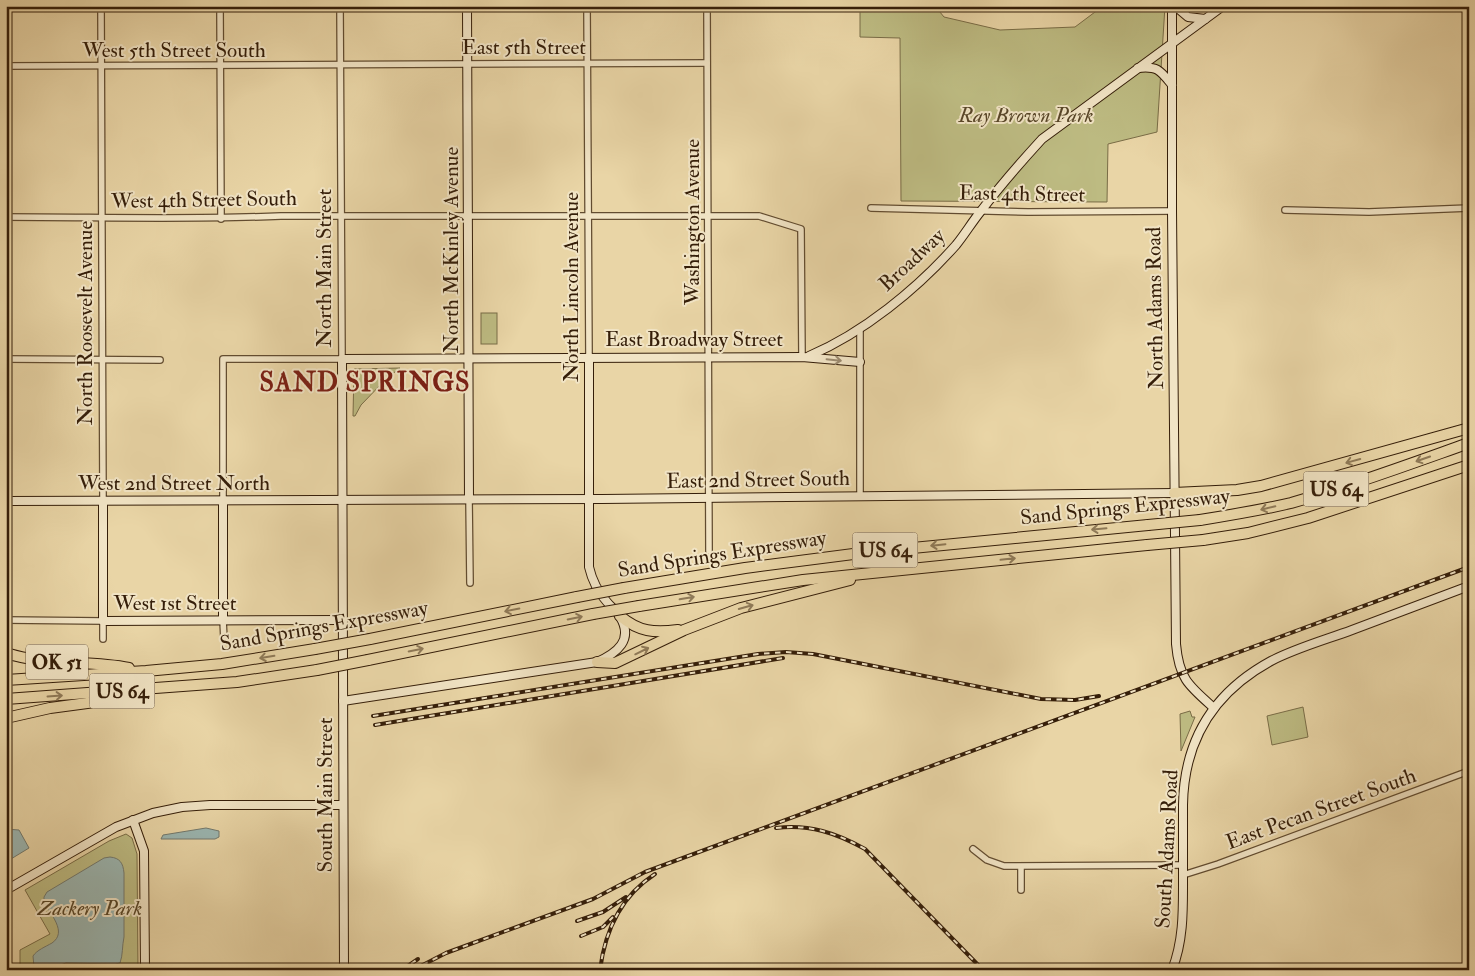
<svg xmlns="http://www.w3.org/2000/svg" width="1475" height="976" viewBox="0 0 1475 976" font-family="'IM FELL Double Pica',serif">
<style>
.green{fill:#bdbb82;stroke:#796c46}
.water{fill:#9bb6b1;stroke:#72796e}
.lines{fill:none;stroke-linecap:round;stroke-linejoin:round}
.street-casing{stroke:#624c30;stroke-width:8}
.secondary-casing{stroke:#351e09;stroke-width:10}
.highway-casing{stroke:#351e09;stroke-width:12}
.street{stroke:#f1e4c5;stroke-width:5.5}
.secondary{stroke:#f1e4c5;stroke-width:8}
.highway{stroke:#e9d5a6;stroke-width:10}
.rail-casing{stroke:#351e09;stroke-width:4}
.rail{stroke:#f1e4c5;stroke-width:2;stroke-dasharray:5.5;stroke-linecap:butt}
.highway-bridge-casing{stroke:#351e09;stroke-width:12;stroke-linecap:butt}
.highway-bridge{stroke:#e9d5a6;stroke-width:10}
.oneway{stroke:#9c8b70}
.oneway2{stroke:#8f7a58}
.labels{text-anchor:middle;dominant-baseline:central;stroke-width:4;stroke-linejoin:round;paint-order:stroke}
.shield{fill:#f1e4c5;stroke:#6d5941;stroke-width:1}
.shield-label{font-size:20px;font-weight:bold;fill:#351e09}
.street-label{font-size:21px;fill:#351e09;stroke:#f1e4c5}
.park-label{font-size:21px;font-style:italic;fill:#574527;stroke:#f1e4c5}
.district-label{font-size:26px;font-weight:bold;letter-spacing:1px;fill:#7a1f14;stroke:#f1e4c5}
</style>
<rect width="100%" height="100%" fill="#e9d5a6"/>
<filter id="stains"><feTurbulence type="fractalNoise" baseFrequency=".004" numOctaves="4"/><feColorMatrix values="0 0 0 0 .2 0 0 0 0 .09 0 0 0 0 .02 0 0 0 .5 -.17"/></filter>
<radialGradient id="worn" r=".72"><stop offset=".6" stop-color="#630" stop-opacity="0"/><stop offset="1" stop-color="#630" stop-opacity=".3"/></radialGradient>
<g class="green">
<path d="M860 6H935L944 17 1000 30 1075 27 1103 6H1165L1157 132 1108 144 1107 202 901 201 900 38 860 37Z"/>
<rect x="481" y="313" width="16" height="31"/>
<path d="M400 368 387 378 361 405 355 416H353L354 369Z"/>
<path d="M1303 707 1308 737 1272 745 1267 716Z"/>
<path d="M1190 711 1192 717H1195L1181 751 1180 714Z"/>
<path d="M126 834 132 838 137 854 138 970H20V950L50 934 25 890 109 841Z"/>
</g>
<g class="water">
<path d="M206 828 219 831V837L215 839H161L163 835Z"/>
<path d="M6 829 19 830 29 848 6 862Z"/>
<path d="M110 857C120 858 123 863 124 873V937C122 946 123 955 120 963L115 964 66 963 46 970H37L34 967 33 956C37 950 45 947 52 943 68 932 50 914 44 902V897L47 892 104 858Z"/>
</g>
<g class="lines">
<defs>
<g id="street">
<path d="M101 6 103 501"/>
<path d="M220 6 221 219"/>
<path d="M587 6 589 357"/>
<path d="M707 6 709 551"/>
<path d="M6 66 707 63"/>
<path d="M871 208 1028 212 1172 211"/>
<path d="M1285 210 1369 212 1469 208"/>
<path d="M6 217C98 217 189 220 281 216H759L801 229 802 357"/>
<path d="M860 329V496"/>
<path d="M6 359 160 360"/>
<path d="M469 499 470 583"/>
<path d="M223 500V359H342L340 6"/>
<path d="M6 620 103 621V639"/>
<path d="M223 620 224 640"/>
<path d="M973 849 987 860 1004 866 1183 865"/>
<path d="M1021 867V890"/>
<path d="M1183 875 1218 864 1469 771"/>
</g>
<g id="secondary">
<path d="M467 6 469 499"/>
<path d="M1172 6V211L1176 644C1179 679 1189 686 1214 708"/>
<path d="M1175 6 1188 17 1205 19"/>
<path d="M1138 68C1158 66 1160 70 1172 85"/>
<path d="M809 356C863 333 917 289 956 245 965 234 972 222 981 211 1000 186 1021 162 1042 139L1223 6"/>
<path d="M223 500V620"/>
<path d="M6 501 602 499 1174 493"/>
<path d="M103 501V621L343 620"/>
<path d="M343 701 597 662C617 653 634 640 620 617 617 611 611 607 607 602 598 592 592 580 589 567V357"/>
<path d="M133 820 144 851 145 970"/>
<path d="M6 890 116 827 153 813 182 807 210 805H343"/>
<path d="M344 970 342 359 802 357 860 362"/>
<path d="M1172 970C1184 940 1183 908 1183 877 1183 853 1183 829 1183 805 1184 740 1214 692 1271 661 1296 648 1325 640 1352 630 1391 615 1430 601 1469 586"/>
</g>
<g id="highway">
<path d="M1174 493 1237 490 1261 486 1469 428"/>
<path d="M1200 520C1231 515 1261 510 1291 503 1351 486 1410 464 1469 443"/>
<path d="M1203 540 1248 533 1308 518 1469 465"/>
<path d="M624 588 745 568 861 553 1148 525"/>
<path d="M639 606 803 580 1147 545"/>
<path d="M620 616C639 632 654 633 678 630"/>
<path d="M370 639 577 597"/>
<path d="M6 653C46 666 88 660 129 668"/>
<path d="M368 660 593 614"/>
<path d="M597 662 615 663 684 630 741 608 850 580"/>
<path d="M6 680 146 671 222 664 315 649"/>
<path d="M6 699 237 682 317 670"/>
<path d="M6 718 50 708 132 697"/>
</g>
</defs>
<use href="#street" class="street-casing"/>
<use href="#secondary" class="secondary-casing"/>
<use href="#highway" class="highway-casing"/>
<use href="#street" class="street"/>
<use href="#secondary" class="secondary"/>
<use href="#highway" class="highway"/>
<defs>
<g id="rail">
<path d="M373 716 758 654 786 652 813 654 1041 699 1075 700 1099 696"/>
<path d="M375 725 783 658"/>
<path d="M776 828C810 824 836 833 865 849L983 970"/>
<path d="M577 921 603 912 626 897"/>
<path d="M581 936 603 927 613 917"/>
<path d="M402 970 418 959"/>
<path d="M413 970 446 953 593 899 645 872 1469 567"/>
<path d="M600 970C605 931 621 896 655 874"/>
</g>
</defs>
<use href="#rail" class="rail-casing"/>
<use href="#rail" class="rail"/>
<defs>
<g id="highway-bridge">
<path d="M1148 525 1200 520"/>
<path d="M1147 545 1203 540"/>
<path d="M577 597 624 588"/>
<path d="M593 614 639 606"/>
<path d="M315 649 370 639"/>
<path d="M317 670 368 660"/>
</g>
</defs>
<use href="#highway-bridge" class="highway-bridge-casing"/>
<use href="#highway-bridge" class="highway-bridge"/>
</g>
<defs><path id="oneway-shaft" d="M-6 0H5M1.5-3L5.5 0L1.5 3" fill="none" stroke-width="1.6" stroke-linecap="round" stroke-linejoin="round" transform="scale(1.25)"/></defs>
<use class="oneway" href="#oneway-shaft" transform="translate(834 360) rotate(6)"/>
<g class="oneway2">
<use href="#oneway-shaft" transform="translate(1423 459) rotate(161)"/>
<use href="#oneway-shaft" transform="translate(1353 461) rotate(165)"/>
<use href="#oneway-shaft" transform="translate(1268 508) rotate(167)"/>
<use href="#oneway-shaft" transform="translate(1099 529) rotate(175)"/>
<use href="#oneway-shaft" transform="translate(938 545) rotate(174)"/>
<use href="#oneway-shaft" transform="translate(1008 559) rotate(-6)"/>
<use href="#oneway-shaft" transform="translate(687 598) rotate(-10)"/>
<use href="#oneway-shaft" transform="translate(746 607) rotate(-16)"/>
<use href="#oneway-shaft" transform="translate(512 610) rotate(169)"/>
<use href="#oneway-shaft" transform="translate(575 618) rotate(-11)"/>
<use href="#oneway-shaft" transform="translate(416 650) rotate(-11)"/>
<use href="#oneway-shaft" transform="translate(642 651) rotate(-26)"/>
<use href="#oneway-shaft" transform="translate(267 657) rotate(171)"/>
<use href="#oneway-shaft" transform="translate(55 696) rotate(-4)"/>
</g>
<g class="labels">
<g class="shield">
<rect x="1303.5" y="471.5" width="65" height="35" rx="4"/>
<rect x="852.5" y="532.5" width="65" height="35" rx="4"/>
<rect x="26" y="644.5" width="62" height="35" rx="4"/>
<rect x="89.5" y="673.5" width="65" height="35" rx="4"/>
</g>
<g class="shield-label">
<text x="1336" y="489">US 64</text>
<text x="885" y="550">US 64</text>
<text x="57" y="662">OK 51</text>
<text x="122" y="691">US 64</text>
</g>
<g class="street-label">
<text x="524" y="47">East 5th Street</text>
<text x="174" y="50">West 5th Street South</text>
<text transform="translate(1022 194) rotate(1)">East 4th Street</text>
<text transform="translate(204 200) rotate(-1)">West 4th Street South</text>
<text transform="translate(692 222) rotate(-90)">Washington Avenue</text>
<text transform="translate(451 250) rotate(-90)">North McKinley Avenue</text>
<text transform="translate(912 260) rotate(-43)">Broadway</text>
<text transform="translate(324 268) rotate(-90)">North Main Street</text>
<text transform="translate(571 287) rotate(-90)">North Lincoln Avenue</text>
<text transform="translate(1155 308) rotate(-91)">North Adams Road</text>
<text transform="translate(85 323) rotate(-90)">North Roosevelt Avenue</text>
<text x="694" y="339">East Broadway Street</text>
<text transform="translate(758 480) rotate(-1)">East 2nd Street South</text>
<text x="174" y="483">West 2nd Street North</text>
<text transform="translate(1125 507) rotate(-6)">Sand Springs Expressway</text>
<text transform="translate(722 554) rotate(-9)">Sand Springs Expressway</text>
<text x="175" y="603">West 1st Street</text>
<text transform="translate(324 626) rotate(-10)">Sand Springs Expressway</text>
<text transform="translate(325 795) rotate(-90)">South Main Street</text>
<text transform="translate(1321 809) rotate(-20)">East Pecan Street South</text>
<text transform="translate(1167 849) rotate(-87)">South Adams Road</text>
</g>
<g class="park-label">
<text x="1026" y="115">Ray Brown Park</text>
<text x="90" y="908">Zackery Park</text>
</g>
<g class="district-label">
<text x="365" y="383">SAND SPRINGS</text>
</g>
</g>
<rect width="1475" height="976" fill="none" stroke="#e9d5a6" stroke-width="25"/>
<rect x="8" y="8" width="1460" height="961" fill="none" stroke="#351e09" stroke-width="2.5"/>
<rect x="12" y="12" width="1450" height="951" fill="none" stroke="#351e09"/>
<rect width="100%" height="100%" filter="url(#stains)"/>
<rect width="100%" height="100%" fill="url(#worn)"/>
</svg>
